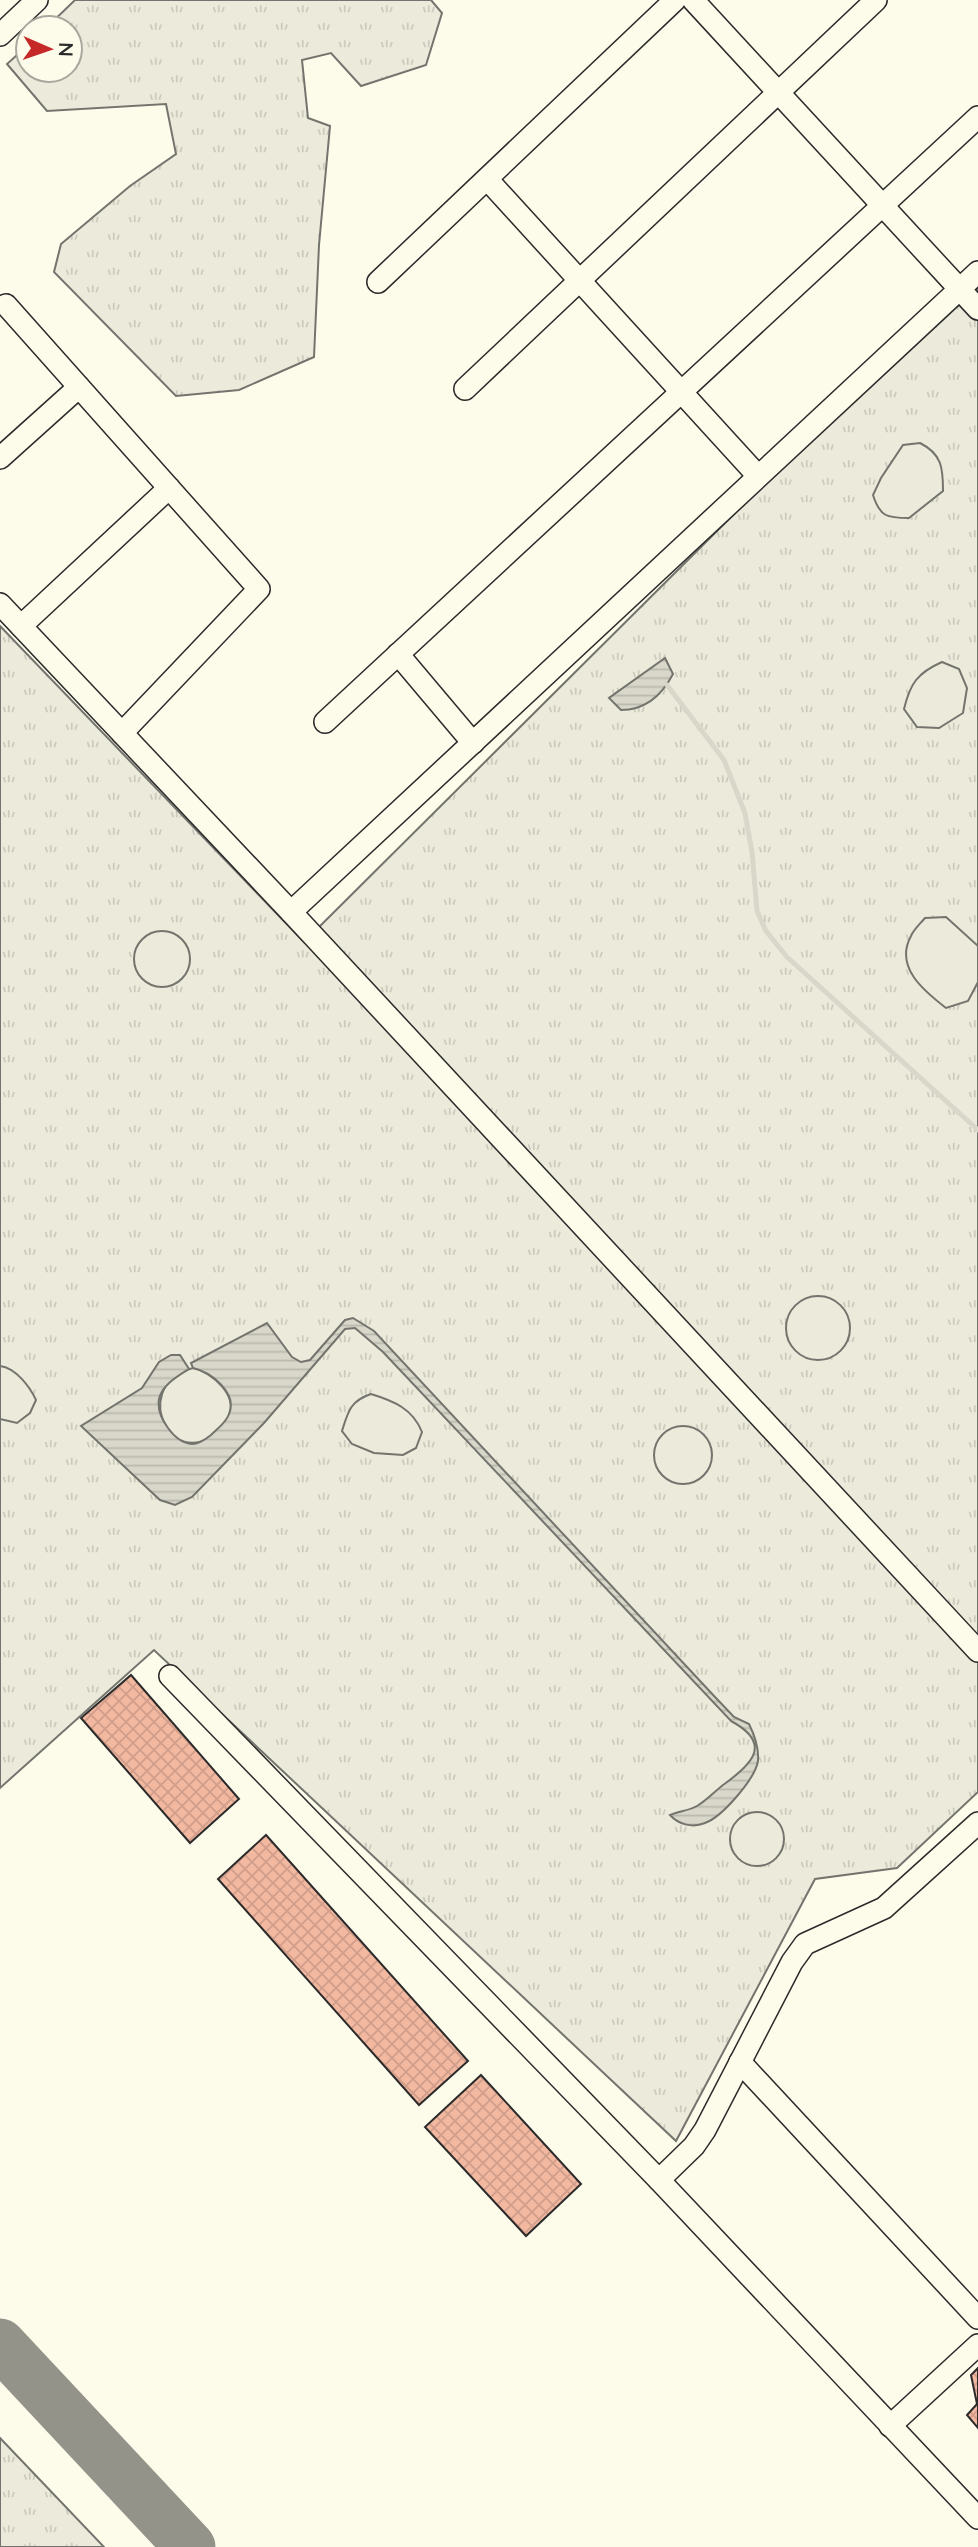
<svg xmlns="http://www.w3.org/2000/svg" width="978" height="2547" viewBox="0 0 978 2547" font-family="Lato,sans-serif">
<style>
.grass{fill:url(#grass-tufts);stroke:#74746e;stroke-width:2}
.pitch{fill:#ecebdb;stroke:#74746e;stroke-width:2}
.water{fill:url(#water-rules);stroke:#74746e;stroke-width:2}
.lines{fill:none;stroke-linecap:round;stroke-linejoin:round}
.stream{stroke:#d8d7c9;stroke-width:5}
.taxiway{stroke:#94938a;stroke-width:51}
.building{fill:url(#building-cross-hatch);stroke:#2b2b2b;stroke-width:2}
.minor-casing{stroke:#2b2b2b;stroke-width:24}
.minor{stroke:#fdfbea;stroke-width:21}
</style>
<defs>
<pattern id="grass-tufts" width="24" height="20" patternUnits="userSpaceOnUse" patternTransform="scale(1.75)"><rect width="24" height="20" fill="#ecebdb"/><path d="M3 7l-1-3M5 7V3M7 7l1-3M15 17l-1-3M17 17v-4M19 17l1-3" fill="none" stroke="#cbcabc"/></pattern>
<pattern id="water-rules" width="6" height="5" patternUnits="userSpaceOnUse" patternTransform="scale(1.75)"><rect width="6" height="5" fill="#d8d7c9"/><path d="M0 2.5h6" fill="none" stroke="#bab9ad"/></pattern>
<pattern id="building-cross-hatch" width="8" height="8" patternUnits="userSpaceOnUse" patternTransform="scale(1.75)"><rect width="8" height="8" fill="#f2b8a0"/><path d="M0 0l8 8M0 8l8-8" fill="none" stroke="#d09e8a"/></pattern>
</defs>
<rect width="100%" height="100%" fill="#fdfbea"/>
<g class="grass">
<path d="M75 0H431L442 13 426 65 361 86 331 53 302 60 308 118 330 126 319 245 314 357 239 390 176 396 54 272 61 244 130 186 176 154 166 104 47 111 7 64 28 45V70H70V28H46Z"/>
<path d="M978 279V1792L897 1868 815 1879 676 2141 154 1650 0 1788V626L304 942 904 345Z"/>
<path d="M0 2438 104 2547H0Z"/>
</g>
<g class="pitch">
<path d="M920 443C942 454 943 468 943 491L909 518C887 518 880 517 873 495L881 478 903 445Z"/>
<path d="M942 662 959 669 967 688 963 713 939 728 917 727 904 709C910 684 917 673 942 662Z"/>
<path d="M946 917 978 946V982L968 1001 946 1008C924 991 894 967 911 936 914 929 920 924 925 918Z"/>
<circle cx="162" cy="959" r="28"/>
<circle cx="818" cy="1328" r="32"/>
<path d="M0 1366C16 1368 30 1387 36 1400L30 1413 17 1423 0 1419Z"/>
<path d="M193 1368C212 1372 241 1397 227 1419 180 1488 123 1387 193 1368Z"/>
<path d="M371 1394C394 1401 413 1409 422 1432L416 1448 403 1455 374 1453 352 1444 342 1431C348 1412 350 1401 371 1394Z"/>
<circle cx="683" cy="1455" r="29"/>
<circle cx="757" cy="1839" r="27"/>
</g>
<g class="water">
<path d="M665 658 673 674C662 695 646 710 621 710L609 698Z"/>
<path d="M353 1318 374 1331 715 1697 734 1717 749 1724C755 1736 759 1748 758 1761 755 1779 722 1817 705 1823 693 1828 679 1825 670 1815 679 1811 688 1811 697 1806 706 1801 714 1792 723 1785 751 1765 774 1744 731 1721L383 1352 355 1328 345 1329 264 1423 192 1497 175 1505 160 1500 81 1426 142 1388 159 1362 171 1355H180L189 1369C178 1376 162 1385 159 1399 156 1416 174 1443 192 1444 199 1444 206 1439 211 1435 217 1429 226 1423 229 1414 238 1393 211 1372 193 1368L191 1363 267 1323 292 1357 301 1362 310 1360 345 1320Z"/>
</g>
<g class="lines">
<path class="stream" d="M667 685 724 760 745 813 752 852 757 911 766 931 787 957 978 1130"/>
<path class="taxiway" d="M0 2344 190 2547"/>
</g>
<g class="building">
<path d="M131 1675 239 1799 190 1843 81 1718Z"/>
<path d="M266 1835 468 2061 419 2105 218 1879Z"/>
<path d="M481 2075 581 2184 526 2236 425 2127Z"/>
<path d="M978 2368V2428L967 2415 977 2404 971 2375Z"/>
</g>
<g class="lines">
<defs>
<g id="minor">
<path d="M693 0 978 309"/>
<path d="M0 35 37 0"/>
<path d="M487 179 758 476"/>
<path d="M378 282 675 0"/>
<path d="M6 305 259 589 122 733"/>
<path d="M465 389 876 0"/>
<path d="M0 458 79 387"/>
<path d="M0 604 291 912 978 1651"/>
<path d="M21 626 169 488"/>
<path d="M398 654 473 743"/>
<path d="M325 722 978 117"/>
<path d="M291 912 978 272"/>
<path d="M170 1676 659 2180 978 2518"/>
<path d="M740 2062 978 2318"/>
<path d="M659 2180 694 2146 705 2130 792 1962 805 1944 884 1908 978 1823"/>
<path d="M890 2426 978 2345"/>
</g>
</defs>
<use href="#minor" class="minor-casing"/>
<use href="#minor" class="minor"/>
</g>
<g transform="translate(49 49) rotate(92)"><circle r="33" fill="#fdfbea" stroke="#a9a89e" stroke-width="2"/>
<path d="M0-5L12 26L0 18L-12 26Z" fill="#c62828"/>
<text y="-10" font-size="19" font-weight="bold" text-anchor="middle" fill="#2b2b2b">N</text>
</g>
</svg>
